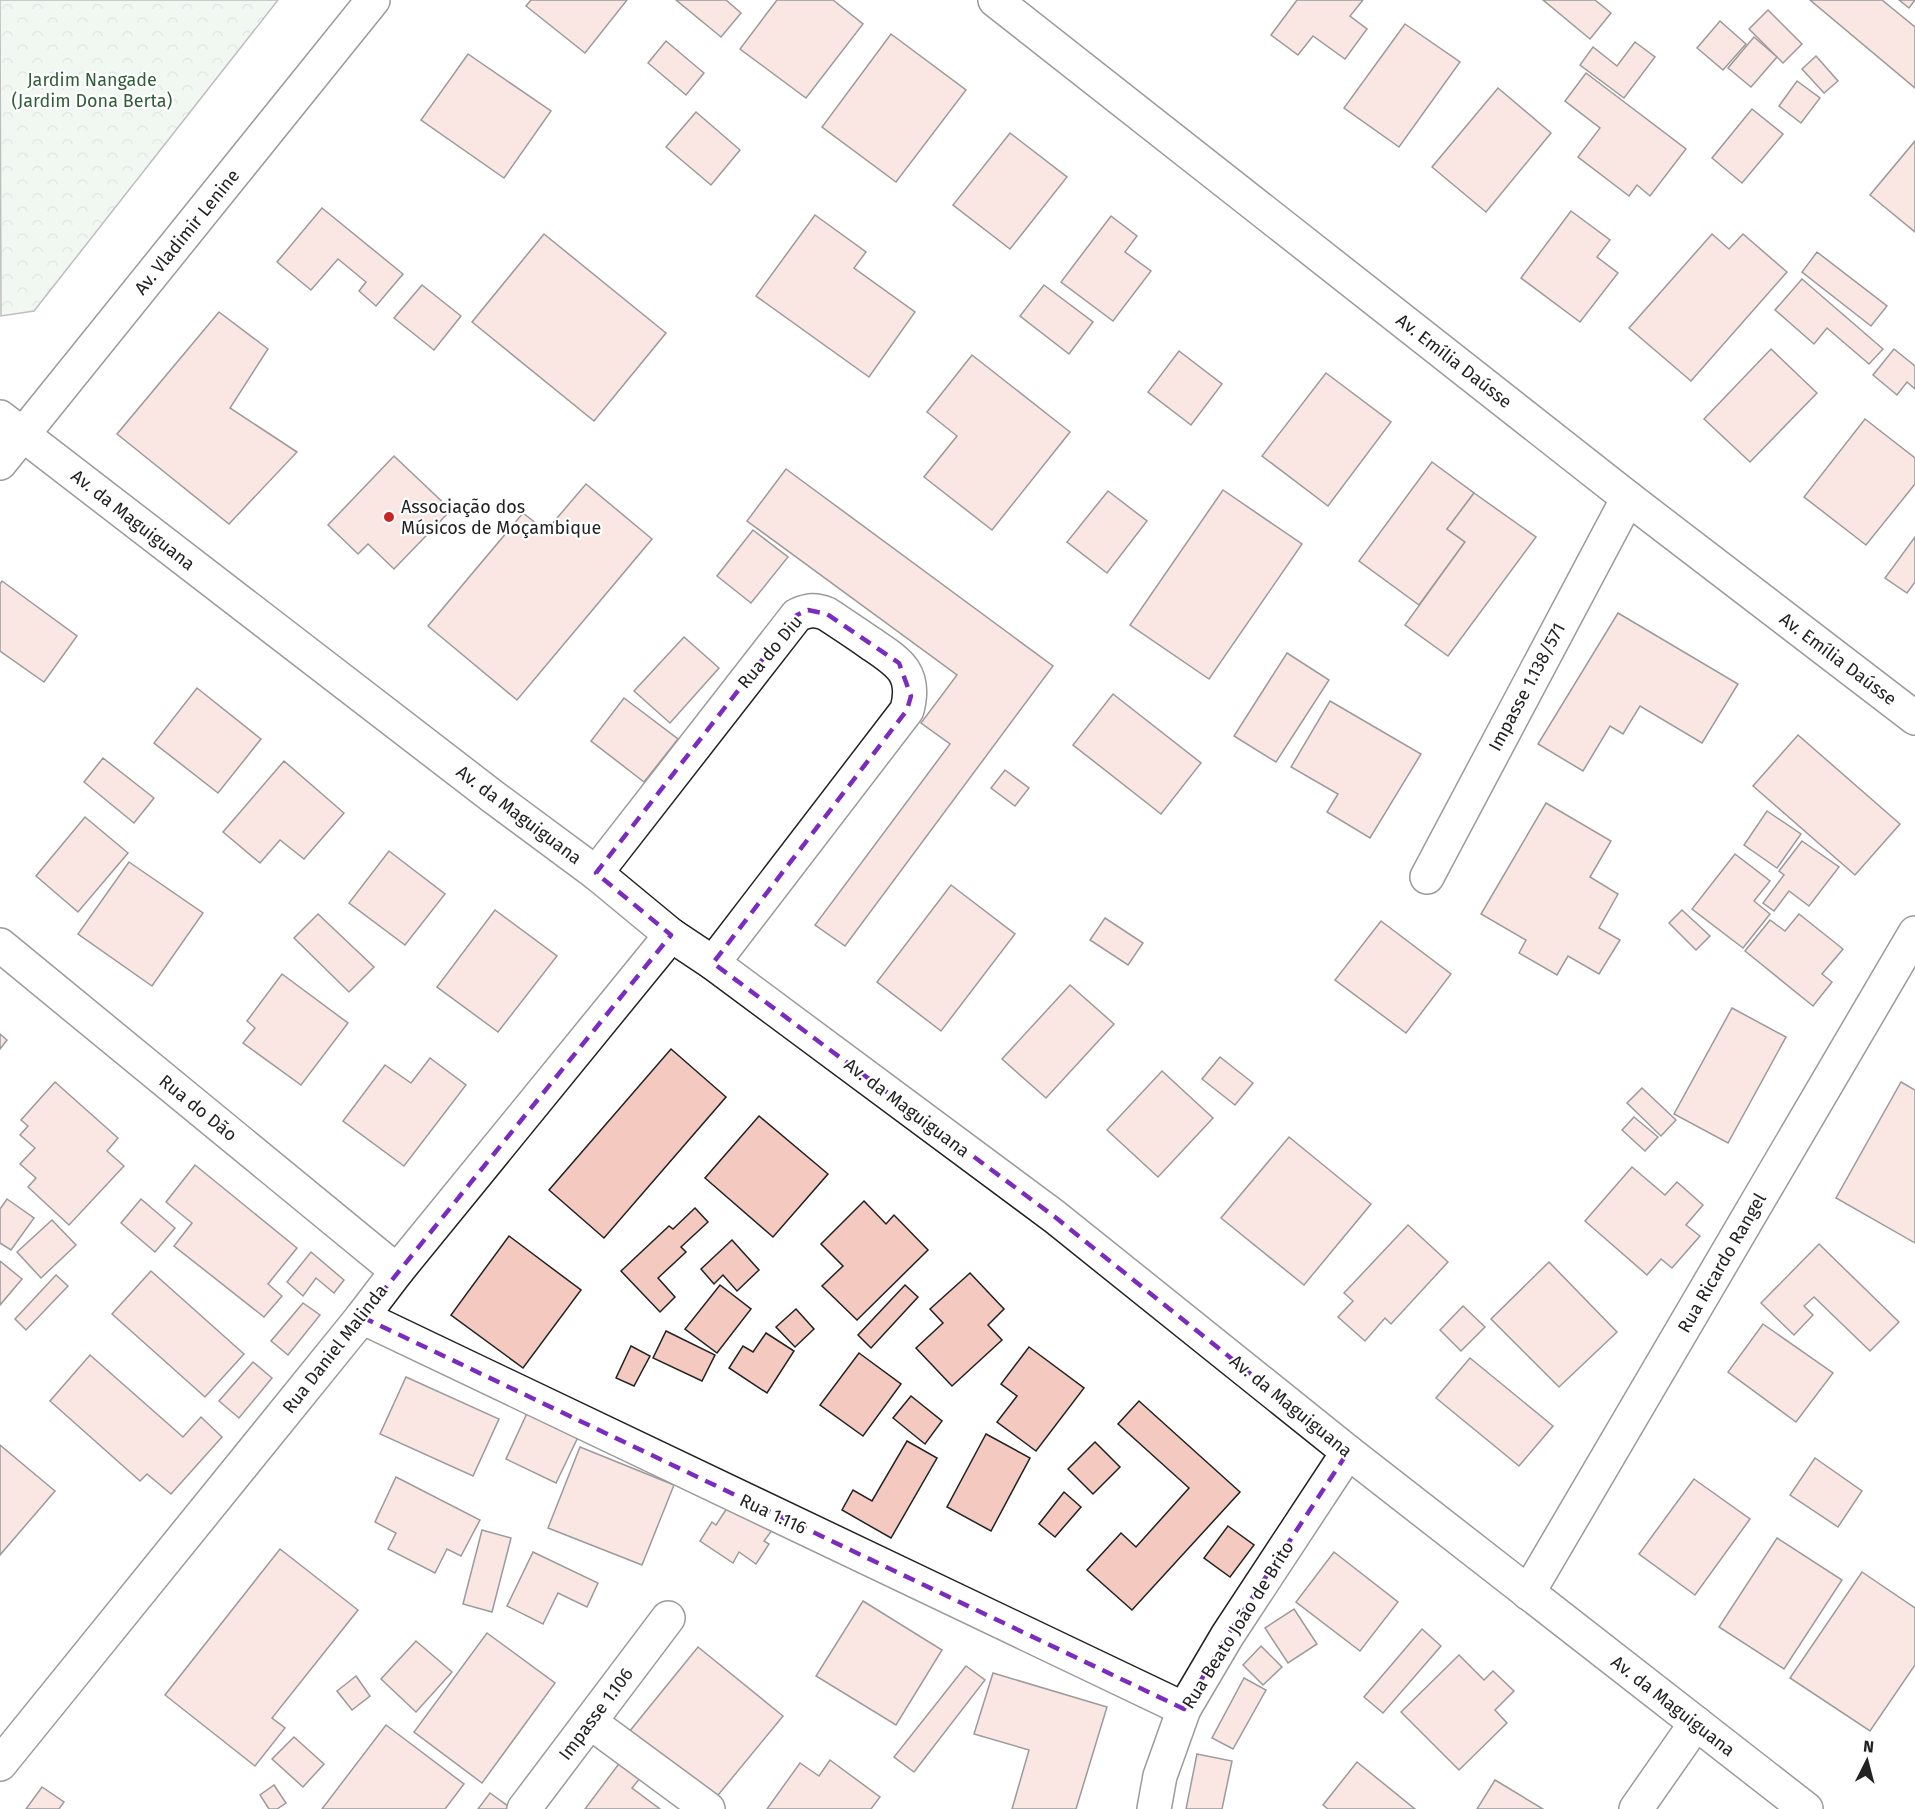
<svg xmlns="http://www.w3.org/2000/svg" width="1915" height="1809" viewBox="0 0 1915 1809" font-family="'Fira Sans',sans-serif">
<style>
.park{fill:url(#park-crowns);stroke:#6f6f6f;stroke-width:1.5}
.building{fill:#f3c9c0;stroke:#222;stroke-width:1.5}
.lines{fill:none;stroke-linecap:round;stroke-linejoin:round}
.minor-casing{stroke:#222;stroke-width:36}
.major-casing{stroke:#222;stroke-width:36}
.minor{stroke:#fff;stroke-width:33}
.major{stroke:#fff;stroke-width:33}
.marked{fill:none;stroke:#7b2cbf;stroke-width:4.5;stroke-dasharray:12 8;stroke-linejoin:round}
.poi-dot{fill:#c62828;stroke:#fff;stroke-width:2}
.labels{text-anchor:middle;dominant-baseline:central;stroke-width:4.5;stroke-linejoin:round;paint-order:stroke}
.park-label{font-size:18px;fill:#2f5e38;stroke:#fff}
.street-label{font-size:18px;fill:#222;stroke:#fff}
.poi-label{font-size:18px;fill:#222;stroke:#fff;text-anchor:start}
</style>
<defs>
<pattern id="park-crowns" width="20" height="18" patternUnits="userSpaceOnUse" patternTransform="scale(1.5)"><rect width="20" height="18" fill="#e0efe3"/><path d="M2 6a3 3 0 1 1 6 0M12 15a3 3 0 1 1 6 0" fill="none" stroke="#c0cdc2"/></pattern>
</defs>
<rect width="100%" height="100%" fill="#fff"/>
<path class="park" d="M0 0H278L34 311 1 316Z"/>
<g class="building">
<path d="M531 0H627L585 53 526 6Z"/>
<path d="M676 0H726L741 13 721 37Z"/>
<path d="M777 0H833L863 24 806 98 740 49Z"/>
<path d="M1297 0H1363L1350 16 1367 29 1345 59 1313 36 1298 55 1271 35Z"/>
<path d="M1543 0H1595L1611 13 1590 39Z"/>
<path d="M1810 0H1882L1915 27V88Z"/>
<path d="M1899 0H1915L1909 8Z"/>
<path d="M1768 10 1802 44 1783 63 1749 29Z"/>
<path d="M1720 21 1746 44 1723 70 1697 48Z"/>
<path d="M1405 24 1460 62 1399 147 1344 108Z"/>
<path d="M891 34 966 90 896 182 822 127Z"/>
<path d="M1754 37 1777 57 1751 87 1728 68Z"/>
<path d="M666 41 704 73 686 95 648 63Z"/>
<path d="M1635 42 1655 57 1624 98 1580 65 1593 47 1617 66Z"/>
<path d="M468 54 551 111 504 178 421 120Z"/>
<path d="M1816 56 1838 81 1824 93 1802 69Z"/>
<path d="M1586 73 1686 149 1650 196 1637 185 1629 196 1578 157 1600 128 1565 101Z"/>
<path d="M1797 81 1820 98 1801 123 1779 106Z"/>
<path d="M1498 88 1551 133 1486 212 1432 167Z"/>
<path d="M1752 109 1783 134 1742 183 1712 158Z"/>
<path d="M696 112 740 150 711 185 666 147Z"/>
<path d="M1010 133 1067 177 1010 249 953 205Z"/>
<path d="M1915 141V232L1870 195Z"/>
<path d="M322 208 403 274 376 306 359 291 366 282 338 259 311 290 277 262Z"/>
<path d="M1571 211 1610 240 1597 257 1618 273 1580 322 1521 278Z"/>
<path d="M815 215 866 252 854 268 915 312 869 377 756 296Z"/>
<path d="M1111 216 1137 236 1125 252 1151 271 1113 321 1061 282Z"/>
<path d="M544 234 666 333 594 421 472 322Z"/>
<path d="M1712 234 1729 249 1743 234 1787 272 1691 381 1629 328Z"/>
<path d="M1817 252 1887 306 1871 326 1802 272Z"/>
<path d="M1802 279 1883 349 1869 364 1827 328 1814 344 1775 310Z"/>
<path d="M422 285 461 316 434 350 394 318Z"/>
<path d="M1044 285 1093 322 1069 354 1020 316Z"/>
<path d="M219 312 268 349 230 408 297 452 229 524 117 434Z"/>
<path d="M1771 349 1817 393 1750 462 1704 419Z"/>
<path d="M1894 349 1915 366V389L1907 382 1897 395 1873 375Z"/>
<path d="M1179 351 1222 384 1191 425 1148 392Z"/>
<path d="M972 355 1070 432 992 530 924 477 957 436 927 412Z"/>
<path d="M1326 373 1391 422 1328 506 1262 456Z"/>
<path d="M1865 419 1915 458V484L1866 545 1804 497Z"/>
<path d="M394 456 451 510 394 569 368 544 358 554 328 525Z"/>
<path d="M1432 462 1474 493 1447 529 1465 542 1419 605 1359 561Z"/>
<path d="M786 469 1053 666 845 946 815 925 950 744 921 723 957 675 747 521Z"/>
<path d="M586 484 652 539 517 700 428 626 523 513 546 531Z"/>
<path d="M1223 490 1302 544 1209 679 1130 625Z"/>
<path d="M1108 491 1147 521 1107 573 1067 542Z"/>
<path d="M1474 493 1536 537 1448 656 1405 625 1465 542 1447 529Z"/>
<path d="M753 530 788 557 751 603 717 576Z"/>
<path d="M1915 537V582L1907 593 1885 578Z"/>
<path d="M2 581 77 636 44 682 0 651V584Z"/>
<path d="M1618 613 1738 684 1702 743 1640 706 1623 734 1610 726 1583 771 1538 744Z"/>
<path d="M684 637 719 668 670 723 634 691Z"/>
<path d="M1287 653 1329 680 1276 762 1234 736Z"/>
<path d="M197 688 261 739 218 793 154 743Z"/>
<path d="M1113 694 1201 763 1161 814 1073 745Z"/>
<path d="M624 698 678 739 644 782 591 741Z"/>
<path d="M1330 701 1421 754 1370 838 1327 812 1338 794 1291 767Z"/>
<path d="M1798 735 1900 824 1855 875 1753 786Z"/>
<path d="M103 758 154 798 134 823 84 782Z"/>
<path d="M284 761 344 813 304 859 280 840 260 863 223 832Z"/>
<path d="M1005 770 1029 788 1015 806 991 788Z"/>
<path d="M1546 803 1611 841 1590 877 1618 894 1599 928 1620 940 1599 974 1568 956 1557 975 1519 953 1526 940 1481 914Z"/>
<path d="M1767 811 1801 834 1777 868 1744 845Z"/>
<path d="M85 817 128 853 78 912 36 876Z"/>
<path d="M1802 841 1839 867 1809 906 1789 891 1774 911 1763 903 1784 875 1779 871Z"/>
<path d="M389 851 445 894 405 945 349 903Z"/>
<path d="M1735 854 1770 881 1754 901 1770 914 1743 948 1692 909Z"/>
<path d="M129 862 203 913 152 986 78 934Z"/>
<path d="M951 885 1015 934 941 1031 877 982Z"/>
<path d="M495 910 557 956 498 1032 437 987Z"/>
<path d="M1682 910 1710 936 1696 950 1669 923Z"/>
<path d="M318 914 374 967 349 992 294 938Z"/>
<path d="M1799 914 1843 949 1822 974 1832 982 1813 1006 1745 951 1770 920 1785 931Z"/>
<path d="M1105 918 1143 943 1128 965 1090 940Z"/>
<path d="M1381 921 1451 974 1406 1033 1335 980Z"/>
<path d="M282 974 348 1023 301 1085 243 1043 255 1028 247 1021Z"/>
<path d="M1070 985 1114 1024 1046 1098 1002 1059Z"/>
<path d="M1732 1008 1786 1037 1728 1143 1674 1114Z"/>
<path d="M0 1034 7 1040 0 1049Z"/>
<path d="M671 1049 726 1097 604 1238 549 1190Z"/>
<path d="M1220 1057 1253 1083 1235 1105 1202 1079Z"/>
<path d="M430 1058 466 1085 404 1166 343 1121 385 1065 411 1083Z"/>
<path d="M1162 1071 1213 1118 1158 1177 1107 1130Z"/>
<path d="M55 1082 118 1138 107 1151 124 1166 69 1225 28 1187 36 1178 20 1164 35 1148 20 1135 28 1126 21 1120Z"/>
<path d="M1901 1082 1915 1090V1243L1836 1198Z"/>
<path d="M1642 1088 1676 1120 1661 1136 1627 1103Z"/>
<path d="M759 1116 828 1174 773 1237 705 1178Z"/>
<path d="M1634 1117 1658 1137 1645 1151 1622 1130Z"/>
<path d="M1289 1137 1371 1204 1304 1285 1221 1218Z"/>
<path d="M195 1165 297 1248 268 1284 282 1296 264 1317 174 1246 192 1223 166 1202Z"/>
<path d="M1632 1167 1665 1195 1677 1182 1703 1205 1686 1225 1700 1236 1672 1268 1661 1259 1647 1275 1585 1221Z"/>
<path d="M7 1199 34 1218 11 1250 0 1243V1209Z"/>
<path d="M141 1199 175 1228 155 1252 121 1223Z"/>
<path d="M864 1201 886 1224 894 1215 928 1250 857 1320 822 1286 843 1266 821 1244Z"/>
<path d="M695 1208 708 1222 681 1247 686 1252 658 1278 675 1297 660 1312 621 1271 669 1226 673 1229Z"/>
<path d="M52 1220 76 1245 41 1278 17 1252Z"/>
<path d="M1408 1225 1448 1262 1391 1324 1385 1318 1365 1341 1338 1317 1353 1301 1344 1293Z"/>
<path d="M509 1236 581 1290 523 1368 451 1315Z"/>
<path d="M732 1240 759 1270 737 1291 723 1275 714 1284 701 1269Z"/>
<path d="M1819 1244 1899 1322 1870 1351 1814 1297 1804 1306 1813 1315 1794 1335 1761 1303Z"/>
<path d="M311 1252 344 1280 334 1293 316 1278 303 1296 287 1282Z"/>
<path d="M0 1261 22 1279 0 1305Z"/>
<path d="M1549 1262 1617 1332 1559 1387 1491 1319Z"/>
<path d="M151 1271 244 1354 205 1397 112 1314Z"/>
<path d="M970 1273 1004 1309 988 1325 1002 1340 952 1386 916 1348 943 1323 930 1309Z"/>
<path d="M56 1275 68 1286 26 1330 15 1319Z"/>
<path d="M720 1285 751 1309 717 1353 685 1329Z"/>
<path d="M905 1285 918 1297 871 1348 858 1335Z"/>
<path d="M303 1303 320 1315 288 1355 271 1341Z"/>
<path d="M1463 1306 1485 1327 1461 1351 1440 1330Z"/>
<path d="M796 1309 814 1329 795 1347 776 1327Z"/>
<path d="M1763 1324 1833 1373 1796 1422 1728 1372Z"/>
<path d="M666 1331 715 1355 702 1381 653 1358Z"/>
<path d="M766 1333 794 1351 767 1393 729 1368 743 1346 753 1352Z"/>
<path d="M631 1346 650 1356 634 1386 616 1378Z"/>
<path d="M1029 1347 1084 1388 1036 1451 997 1422 1017 1396 1001 1384Z"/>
<path d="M859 1353 901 1384 863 1436 820 1405Z"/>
<path d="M90 1355 183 1437 201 1417 222 1437 171 1494 147 1474 140 1481 50 1401Z"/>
<path d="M1470 1358 1553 1426 1519 1466 1436 1398Z"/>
<path d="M253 1362 272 1378 239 1418 219 1401Z"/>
<path d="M406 1377 499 1419 473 1476 380 1434Z"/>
<path d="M911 1396 942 1421 925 1444 893 1418Z"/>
<path d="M1139 1401 1240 1492 1132 1610 1087 1570 1121 1533 1136 1547 1189 1488 1118 1424Z"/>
<path d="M528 1411 579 1435 556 1483 506 1459Z"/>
<path d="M986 1434 1030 1458 991 1531 947 1507Z"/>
<path d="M907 1441 937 1458 891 1538 842 1510 853 1490 872 1501Z"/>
<path d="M1095 1442 1120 1467 1093 1494 1068 1469Z"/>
<path d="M0 1445 55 1491 0 1555Z"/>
<path d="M580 1447 674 1485 642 1565 548 1528Z"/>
<path d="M1815 1458 1862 1491 1838 1527 1790 1495Z"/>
<path d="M396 1477 480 1520 461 1556 447 1549 435 1573 388 1549 396 1533 375 1522Z"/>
<path d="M1694 1479 1750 1519 1695 1595 1639 1554Z"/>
<path d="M1064 1492 1081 1507 1055 1537 1039 1524Z"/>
<path d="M731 1502 773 1529 764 1541 769 1544 756 1564 739 1552 733 1563 700 1541 712 1522 716 1525Z"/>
<path d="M1228 1526 1254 1545 1230 1577 1204 1558Z"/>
<path d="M482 1530 511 1538 492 1612 463 1604Z"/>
<path d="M1777 1538 1842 1580 1784 1669 1719 1627Z"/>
<path d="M280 1549 358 1610 272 1718 285 1728 255 1766 165 1695Z"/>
<path d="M533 1552 598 1583 587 1607 558 1593 543 1624 507 1606Z"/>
<path d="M1334 1552 1398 1602 1360 1651 1296 1602Z"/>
<path d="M1862 1572 1915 1608V1665L1870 1731 1790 1678Z"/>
<path d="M863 1601 942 1650 896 1725 816 1676Z"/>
<path d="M1294 1609 1317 1644 1288 1663 1265 1628Z"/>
<path d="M1422 1629 1441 1646 1383 1713 1364 1697Z"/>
<path d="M487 1633 555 1683 482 1783 414 1732Z"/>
<path d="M416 1641 452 1672 416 1712 381 1679Z"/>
<path d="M1261 1646 1282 1667 1263 1685 1243 1665Z"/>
<path d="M698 1647 783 1716 714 1800 629 1732Z"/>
<path d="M1459 1655 1484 1680 1493 1671 1514 1691 1495 1710 1507 1723 1459 1770 1401 1712Z"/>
<path d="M966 1666 985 1680 914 1772 894 1757Z"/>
<path d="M993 1673 1107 1707 1076 1809H1012L1029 1750 974 1734Z"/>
<path d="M356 1676 370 1696 352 1710 337 1691Z"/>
<path d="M1244 1678 1266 1690 1233 1749 1212 1738Z"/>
<path d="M386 1725 464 1784 445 1809H322Z"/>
<path d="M294 1737 324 1764 303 1787 272 1759Z"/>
<path d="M1197 1754 1232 1761 1222 1809H1186Z"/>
<path d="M624 1757 644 1773 632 1788 660 1809H585Z"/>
<path d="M830 1760 880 1797 871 1809H767L800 1763 819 1776Z"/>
<path d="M1357 1762 1415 1809H1328L1323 1805Z"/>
<path d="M1495 1780 1543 1809H1477Z"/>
<path d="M274 1785 286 1803 277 1809H269L260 1795Z"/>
<path d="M42 1787 64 1802 59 1809H26Z"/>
<path d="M490 1793 512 1809H478Z"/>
</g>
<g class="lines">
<defs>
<g id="minor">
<path d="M995 0 1628 498 1915 718"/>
<path d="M0 417 492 796 596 873 671 935 713 963 1055 1217 1348 1452 1806 1809"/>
<path d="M596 873 797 615C809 610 815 609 827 614 842 624 856 633 870 643 898 662 917 672 907 710L713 963"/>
<path d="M1427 877 1628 498"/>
<path d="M0 945 397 1271"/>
<path d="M362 1317 1184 1709"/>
<path d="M1528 1593 1915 933"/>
<path d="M590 1722 708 1809"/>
<path d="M0 1764 362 1317 397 1271 671 935"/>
<path d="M524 1809 668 1618"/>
<path d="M1154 1809 1160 1776 1184 1709 1227 1636 1348 1452"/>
<path d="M1636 1809 1696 1723"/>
</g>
<path id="major" d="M0 463 373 0"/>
</defs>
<use href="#minor" class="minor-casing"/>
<use href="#major" class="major-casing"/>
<use href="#minor" class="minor"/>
<use href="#major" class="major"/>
</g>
<path d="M0 0H1915V1809H0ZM808 610 827 614 899 663 911 696 907 710 713 963 1055 1217 1348 1452 1227 1636 1184 1709 362 1317 671 935 596 873 797 615Z" fill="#fff" fill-opacity=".55" fill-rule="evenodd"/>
<path class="marked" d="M808 610 827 614 899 663 911 696 907 710 713 963 1055 1217 1348 1452 1227 1636 1184 1709 362 1317 671 935 596 873 797 615Z"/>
<circle class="poi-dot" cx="389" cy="517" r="6"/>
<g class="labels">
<g class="park-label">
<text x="92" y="80">Jardim Nangade<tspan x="92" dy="21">(Jardim Dona Berta)</tspan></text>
</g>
<g class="street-label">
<text transform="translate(187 232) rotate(-51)">Av. Vladimir Lenine</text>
<text transform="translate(1454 361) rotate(38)">Av. Emília Daússe</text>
<text transform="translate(133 520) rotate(38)">Av. da Maguiguana</text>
<text transform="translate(770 652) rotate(-50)">Rua do Diu</text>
<text transform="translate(1838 659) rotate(37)">Av. Emília Daússe</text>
<text transform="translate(1527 687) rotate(-62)">Impasse 1.138/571</text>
<text transform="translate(519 815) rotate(37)">Av. da Maguiguana</text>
<text transform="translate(198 1108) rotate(39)">Rua do Dão</text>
<text transform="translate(907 1108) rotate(37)">Av. da Maguiguana</text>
<text transform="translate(1722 1263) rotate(-60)">Rua Ricardo Rangel</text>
<text transform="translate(335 1349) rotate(-52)">Rua Daniel Malinda</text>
<text transform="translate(1291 1406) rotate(39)">Av. da Maguiguana</text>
<text transform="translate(773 1514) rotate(25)">Rua 1.116</text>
<text transform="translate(1238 1625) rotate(-58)">Rua Beato João de Brito</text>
<text transform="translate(1673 1706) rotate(38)">Av. da Maguiguana</text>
<text transform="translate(596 1714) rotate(-53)">Impasse 1.106</text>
</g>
<g class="poi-label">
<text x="401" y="507">Associação dos<tspan x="401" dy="21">Músicos de Moçambique</tspan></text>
</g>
</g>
<g transform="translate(1867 1761) rotate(6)" stroke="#ffffff" stroke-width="4.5" paint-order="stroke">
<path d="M0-4.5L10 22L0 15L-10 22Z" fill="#222222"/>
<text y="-9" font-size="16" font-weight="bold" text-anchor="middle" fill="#222222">N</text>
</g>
</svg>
